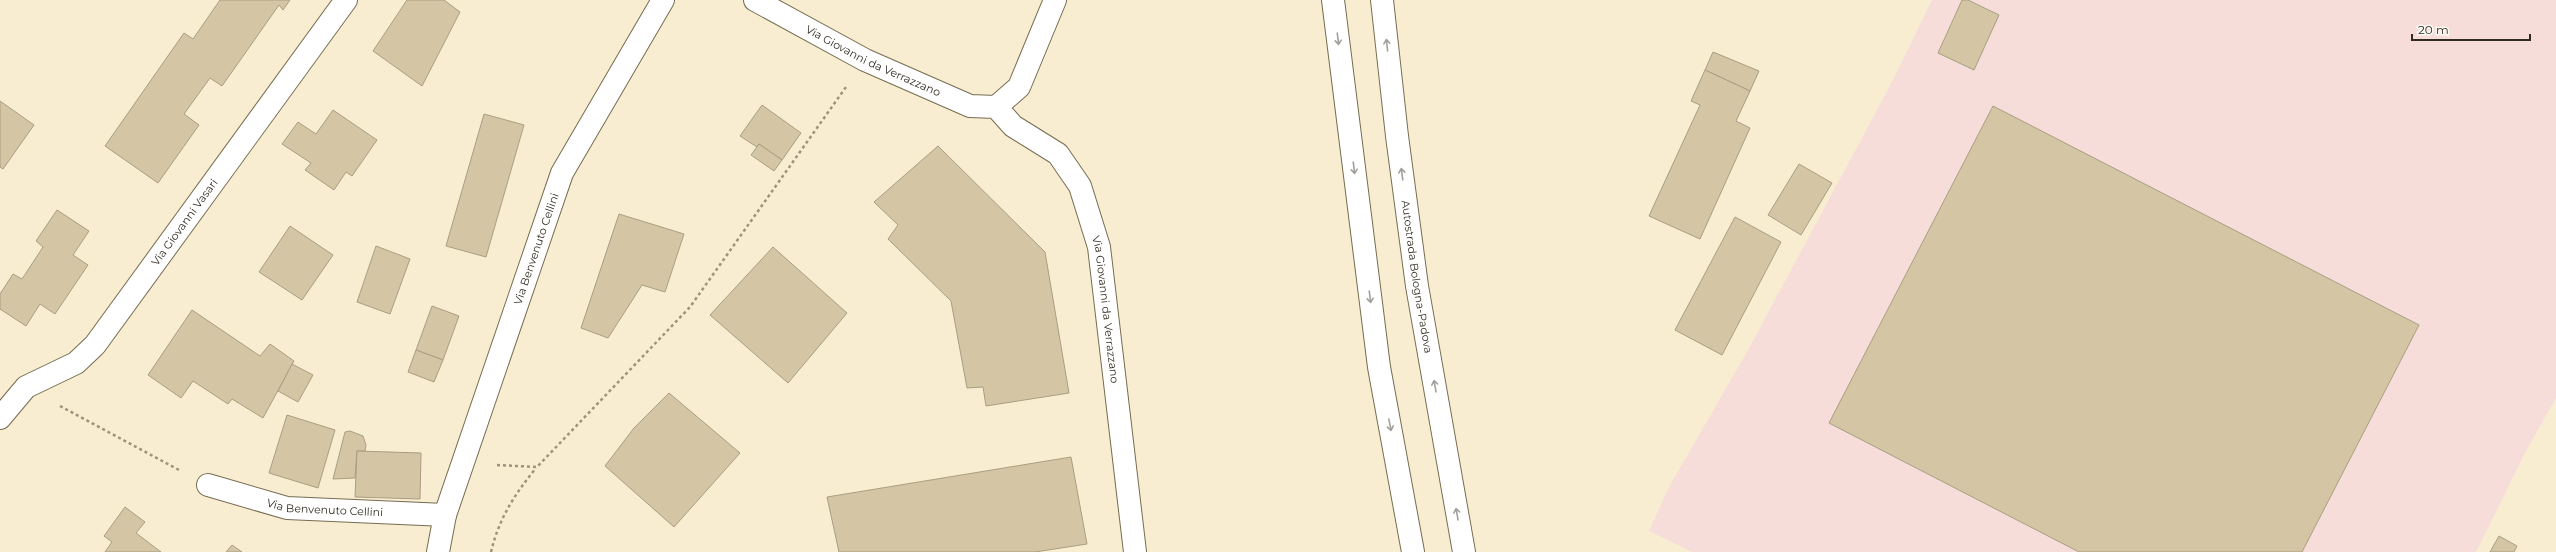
<svg xmlns="http://www.w3.org/2000/svg" width="2556" height="552" viewBox="0 0 2556 552" font-family="Montserrat,sans-serif">
<style>
.industrial{fill:#f7ddd9}
.building{fill:#d4c6a4;stroke:#a89e82}
.lines{fill:none;stroke-linecap:round;stroke-linejoin:round}
.minor-casing{stroke:#766c52;stroke-width:24}
.highway-casing{stroke:#766c52;stroke-width:24}
.path{stroke:#9c937f;stroke-width:2.5;stroke-dasharray:3 3;stroke-linecap:butt}
.minor{stroke:#fff;stroke-width:22}
.highway{stroke:#fff;stroke-width:22}
.oneway{stroke:#a2a09b}
.labels{text-anchor:middle;dominant-baseline:central;stroke-width:4;stroke-linejoin:round;paint-order:stroke}
.street-label{font-size:11px;fill:#302b20;stroke:#fdfbf5}
</style>
<rect width="100%" height="100%" fill="#f8edd0"/>
<path class="industrial" d="M1932 0H2556V398L2525 453 2476 552H1692L1649 531 1669 487 1748 350 1892 82Z"/>
<g class="building">
<path d="M220 0H290L283 10 279 5 222 86 210 78 184 114 199 125 158 183 105 146 184 33 193 39Z"/>
<path d="M407 0H444L460 12 422 86 373 51Z"/>
<path d="M1962 0H1968L1999 15 1974 70 1938 53Z"/>
<path d="M1713 52 1759 71 1750 91 1705 70Z"/>
<path d="M1705 70 1750 91 1736 121 1750 128 1700 239 1649 216 1700 105 1691 101Z"/>
<path d="M0 101 34 125 3 169 0 167Z"/>
<path d="M762 105 801 133 782 160 759 144 757 147 740 136Z"/>
<path d="M1993 106 2419 325 2302 552H2079L1829 423Z"/>
<path d="M333 110 377 140 352 176 346 172 334 190 305 170 311 163 282 144 298 122 316 134Z"/>
<path d="M484 114 524 125 486 257 446 246Z"/>
<path d="M759 144 782 160 774 171 751 155Z"/>
<path d="M938 146 1045 252 1069 393 986 406 983 387 967 388 951 301 888 239 898 225 874 202Z"/>
<path d="M1799 164 1832 183 1801 235 1768 215Z"/>
<path d="M57 210 89 231 73 255 88 265 55 314 40 304 26 326 0 309V294L13 274 22 279 43 247 36 241Z"/>
<path d="M619 214 684 234 665 292 642 285 608 338 581 328Z"/>
<path d="M1735 217 1781 242 1722 355 1675 330Z"/>
<path d="M290 226 333 255 302 300 259 272Z"/>
<path d="M376 246 410 259 390 314 357 302Z"/>
<path d="M773 247 847 313 788 383 710 315Z"/>
<path d="M432 306 459 316 443 360 416 350Z"/>
<path d="M192 310 260 356 270 344 294 361 263 418 232 399 228 404 193 381 181 398 148 375Z"/>
<path d="M416 350 443 360 434 382 408 372Z"/>
<path d="M292 364 313 375 298 402 278 391Z"/>
<path d="M669 393 740 453 674 527 605 466 634 428Z"/>
<path d="M287 415 335 430 318 488 269 473Z"/>
<path d="M350 431 363 436 366 445 365 451H357L355 478 333 479 345 432Z"/>
<path d="M357 451 421 453 420 499 355 497Z"/>
<path d="M1071 457 1087 544 1035 552H839L827 497Z"/>
<path d="M125 507 145 522 136 533 161 552H105L112 542 104 536Z"/>
<path d="M2499 536 2517 546 2514 552H2490Z"/>
<path d="M232 545 242 552H226Z"/>
</g>
<g class="lines">
<defs>
<g id="minor">
<path id="s1" d="M755 0 865 60 970 106 996 107 1013 126 1058 154 1080 186 1099 247 1135 552"/>
<path d="M996 107 1019 87 1055 0"/>
<path id="s2" d="M0 418 26 387 76 363 95 345 346 0"/>
<path id="s3" d="M208 485 287 508 445 515"/>
<path id="s4" d="M438 552 445 515 562 173 663 0"/>
</g>
<g id="highway">
<path d="M1333 0 1379 367 1413 552"/>
<path id="s5" d="M1382 0 1397 136 1417 286 1464 552"/>
</g>
</defs>
<use href="#minor" class="minor-casing"/>
<use href="#highway" class="highway-casing"/>
<g class="path">
<path d="M60 406 179 470"/>
<path d="M497 465 537 467 690 307 846 87"/>
<path d="M491 552C499 518 515 494 536 468"/>
</g>
<use href="#minor" class="minor"/>
<use href="#highway" class="highway"/>
</g>
<defs><path id="oneway-shaft" d="M-6 0H5M1.5-3L5.5 0L1.5 3" fill="none" stroke-width="1.6" stroke-linecap="round" stroke-linejoin="round"/></defs>
<g class="oneway">
<use href="#oneway-shaft" transform="translate(1338 39) rotate(83)"/>
<use href="#oneway-shaft" transform="translate(1387 45) rotate(-96)"/>
<use href="#oneway-shaft" transform="translate(1354 168) rotate(83)"/>
<use href="#oneway-shaft" transform="translate(1402 174) rotate(-98)"/>
<use href="#oneway-shaft" transform="translate(1370 297) rotate(83)"/>
<use href="#oneway-shaft" transform="translate(1435 386) rotate(-100)"/>
<use href="#oneway-shaft" transform="translate(1390 425) rotate(79)"/>
<use href="#oneway-shaft" transform="translate(1457 514) rotate(-100)"/>
</g>
<g class="labels">
<g class="street-label">
<text stroke="none"><textPath href="#s1" startOffset="133">Via Giovanni da Verrazzano</textPath></text>
<text stroke="none"><textPath href="#s2" startOffset="274">Via Giovanni Vasari</textPath></text>
<text stroke="none"><textPath href="#s4" startOffset="319">Via Benvenuto Cellini</textPath></text>
<text stroke="none"><textPath href="#s5" startOffset="279">Autostrada Bologna-Padova</textPath></text>
<text stroke="none"><textPath href="#s1" startOffset="510">Via Giovanni da Verrazzano</textPath></text>
<text stroke="none"><textPath href="#s3" startOffset="120">Via Benvenuto Cellini</textPath></text>
</g>
</g>
<path d="M2412 34v6h118v-6" fill="none" stroke="#302b20" stroke-width="2"/>
<text x="2418" y="34" font-size="12" fill="#302b20" stroke="#fdfbf5" stroke-width="3" paint-order="stroke">20 m</text>
</svg>
